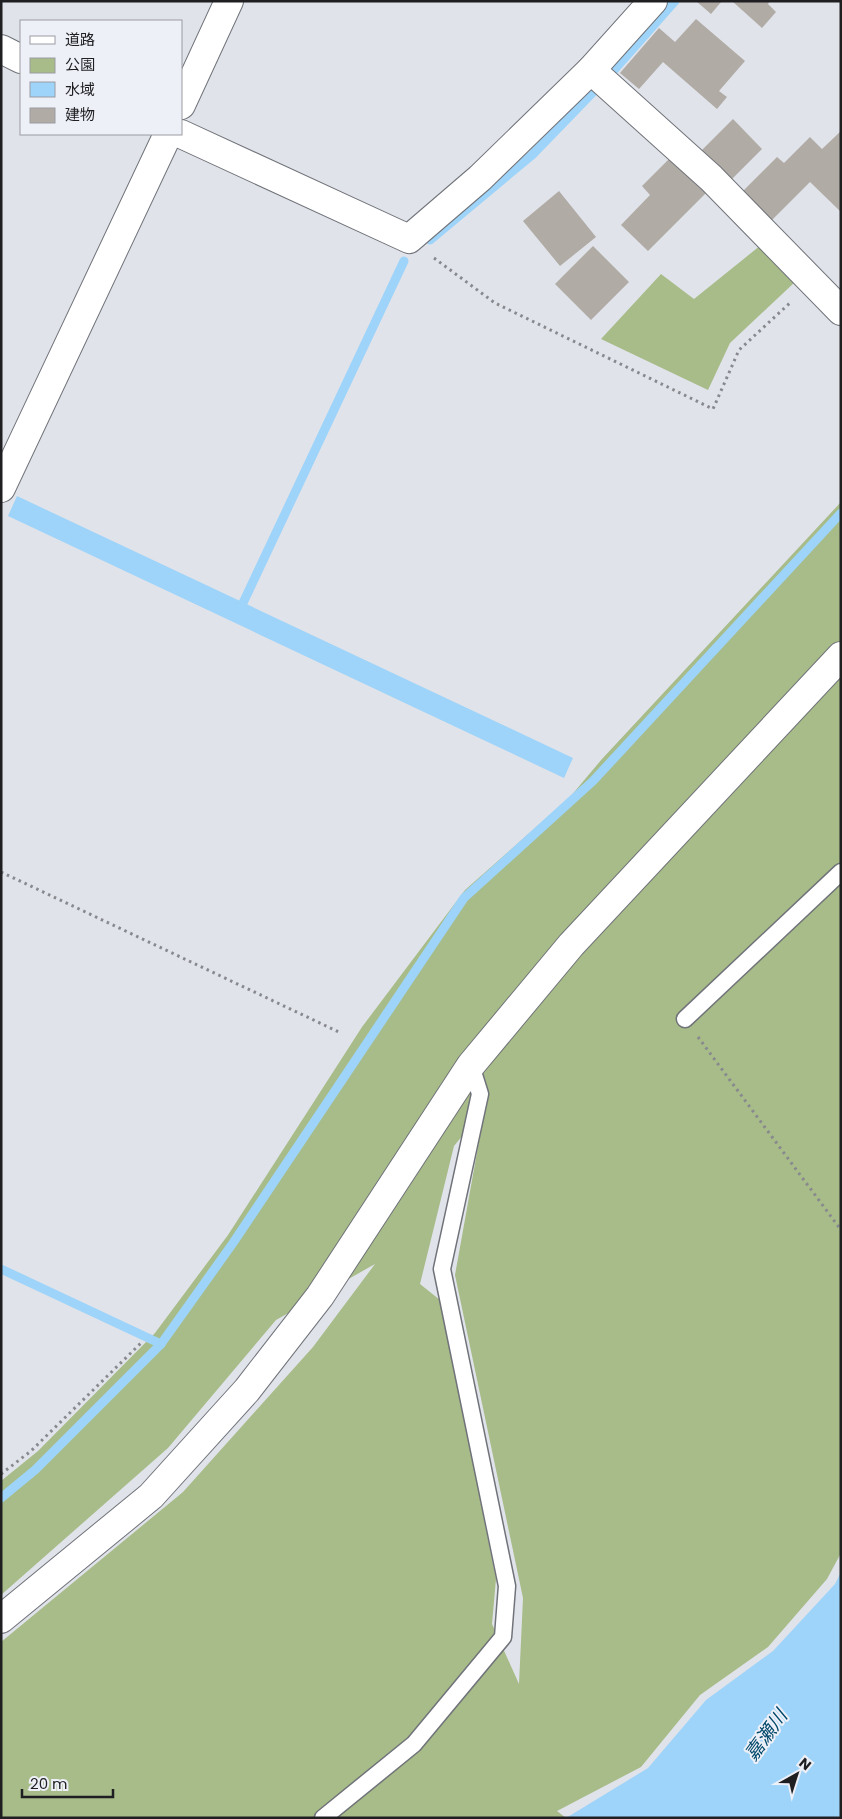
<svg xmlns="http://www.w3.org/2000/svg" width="842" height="1819" viewBox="0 0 842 1819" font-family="Poppins,'Noto Sans JP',sans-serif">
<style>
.green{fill:#a7bc88;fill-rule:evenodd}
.water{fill:#9ed4f9}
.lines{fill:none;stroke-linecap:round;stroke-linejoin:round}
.stream{stroke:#9ed4f9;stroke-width:9}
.building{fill:#b0aba5}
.service-casing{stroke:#707379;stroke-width:19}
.minor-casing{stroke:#707379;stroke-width:30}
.path{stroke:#88898e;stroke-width:3;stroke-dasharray:2.5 4;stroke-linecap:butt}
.service{stroke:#fff;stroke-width:16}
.minor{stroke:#fff;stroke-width:28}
.labels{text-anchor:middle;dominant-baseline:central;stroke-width:4;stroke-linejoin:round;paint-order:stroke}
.water-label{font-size:19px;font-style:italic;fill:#00486a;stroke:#eef0f8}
</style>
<rect width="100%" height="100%" fill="#e1e3ea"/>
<g class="green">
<path d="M761 245 796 281 730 343 708 390 601 339 661 274 694 299Z"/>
<path d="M841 502V1553L827 1579 768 1647 700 1695 641 1767 557 1811 566 1818H1V1642L183 1492 313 1347 375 1264 276 1320 168 1448 1 1595V1481L38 1451 155 1333 228 1235 362 1027 465 890 570 797 602 759ZM485 1108 455 1275 523 1598 519 1684 492 1624 496 1579 440 1300 420 1284 454 1146Z"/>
</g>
<g class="water">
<path d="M17 496 573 758 564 778 8 516Z"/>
<path d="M841 1572V1816L833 1818H566L648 1768 706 1700 773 1651 835 1584Z"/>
</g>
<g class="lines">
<g class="stream">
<path d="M614 70 675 1"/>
<path d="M430 240 532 155 594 91"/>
<path d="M243 603 404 261"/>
<path d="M1 1269 161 1344"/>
<path d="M1 1498 35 1470 161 1344 233 1243 464 898 593 781 841 513"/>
</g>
</g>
<g class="building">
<path d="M696 1H722L711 14Z"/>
<path d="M732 1H770L768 4 776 12 762 28Z"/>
<path d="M696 19 745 61 719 91 727 97 717 109 663 62 639 89 620 73 659 28 675 42Z"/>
<path d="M733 119 762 149 730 181 700 152Z"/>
<path d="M841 131V212L810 182 772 220 743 191 777 157 784 163 810 137 822 149Z"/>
<path d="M670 158 706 193 648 251 621 225 650 195 642 186Z"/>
<path d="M559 191 596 237 560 266 523 221Z"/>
<path d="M593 246 629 282 591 320 555 284Z"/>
</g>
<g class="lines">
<defs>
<g id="service">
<path d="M685 1019 841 872"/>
<path d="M323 1818 414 1744 503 1637 507 1586 442 1269 480 1094 471 1065"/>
</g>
<g id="minor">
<path d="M1 49 21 59"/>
<path d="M591 70 711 178 841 311"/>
<path d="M181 105 229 1"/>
<path d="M181 134 409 239 480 178 591 70 653 1"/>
<path d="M1 488 168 134"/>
<path d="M1 1619 151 1496 247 1390 320 1296 471 1065 571 945 841 656"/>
</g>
</defs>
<use href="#service" class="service-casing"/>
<use href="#minor" class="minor-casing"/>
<g class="path">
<path d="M434 258 495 303 713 409 739 350 792 301"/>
<path d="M1 872 341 1033"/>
<path d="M698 1037 841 1230"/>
<path d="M1 1474 31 1451 142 1342"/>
</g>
<use href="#service" class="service"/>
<use href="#minor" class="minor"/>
</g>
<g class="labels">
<g class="water-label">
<text transform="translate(766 1735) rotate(-54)">嘉瀬川</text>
</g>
</g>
<rect width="842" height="1819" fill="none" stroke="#1f1f22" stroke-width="5"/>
<rect x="20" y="20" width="162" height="115" fill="#eef0f8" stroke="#9b9ca2"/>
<rect x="30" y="36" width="25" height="8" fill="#ffffff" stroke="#9b9ca2"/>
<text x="65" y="45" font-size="15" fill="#1f1f22">道路</text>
<rect x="30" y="58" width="25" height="15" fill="#a7bc88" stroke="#9b9ca2"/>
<text x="65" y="70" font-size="15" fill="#1f1f22">公園</text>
<rect x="30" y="82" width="25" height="15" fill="#9ed4f9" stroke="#9b9ca2"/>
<text x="65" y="95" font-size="15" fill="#1f1f22">水域</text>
<rect x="30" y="108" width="25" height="15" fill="#b0aba5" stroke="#9b9ca2"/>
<text x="65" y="120" font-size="15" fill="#1f1f22">建物</text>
<g transform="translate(797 1774) rotate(39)" stroke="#eef0f8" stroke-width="4" paint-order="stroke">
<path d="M0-4L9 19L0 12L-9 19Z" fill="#1f1f22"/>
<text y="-8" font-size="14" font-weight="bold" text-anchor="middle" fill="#1f1f22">N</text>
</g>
<path d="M22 1789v8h91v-8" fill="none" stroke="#1f1f22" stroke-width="2.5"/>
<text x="30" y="1789" font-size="15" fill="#1f1f22" stroke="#eef0f8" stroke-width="4" paint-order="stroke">20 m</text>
</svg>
